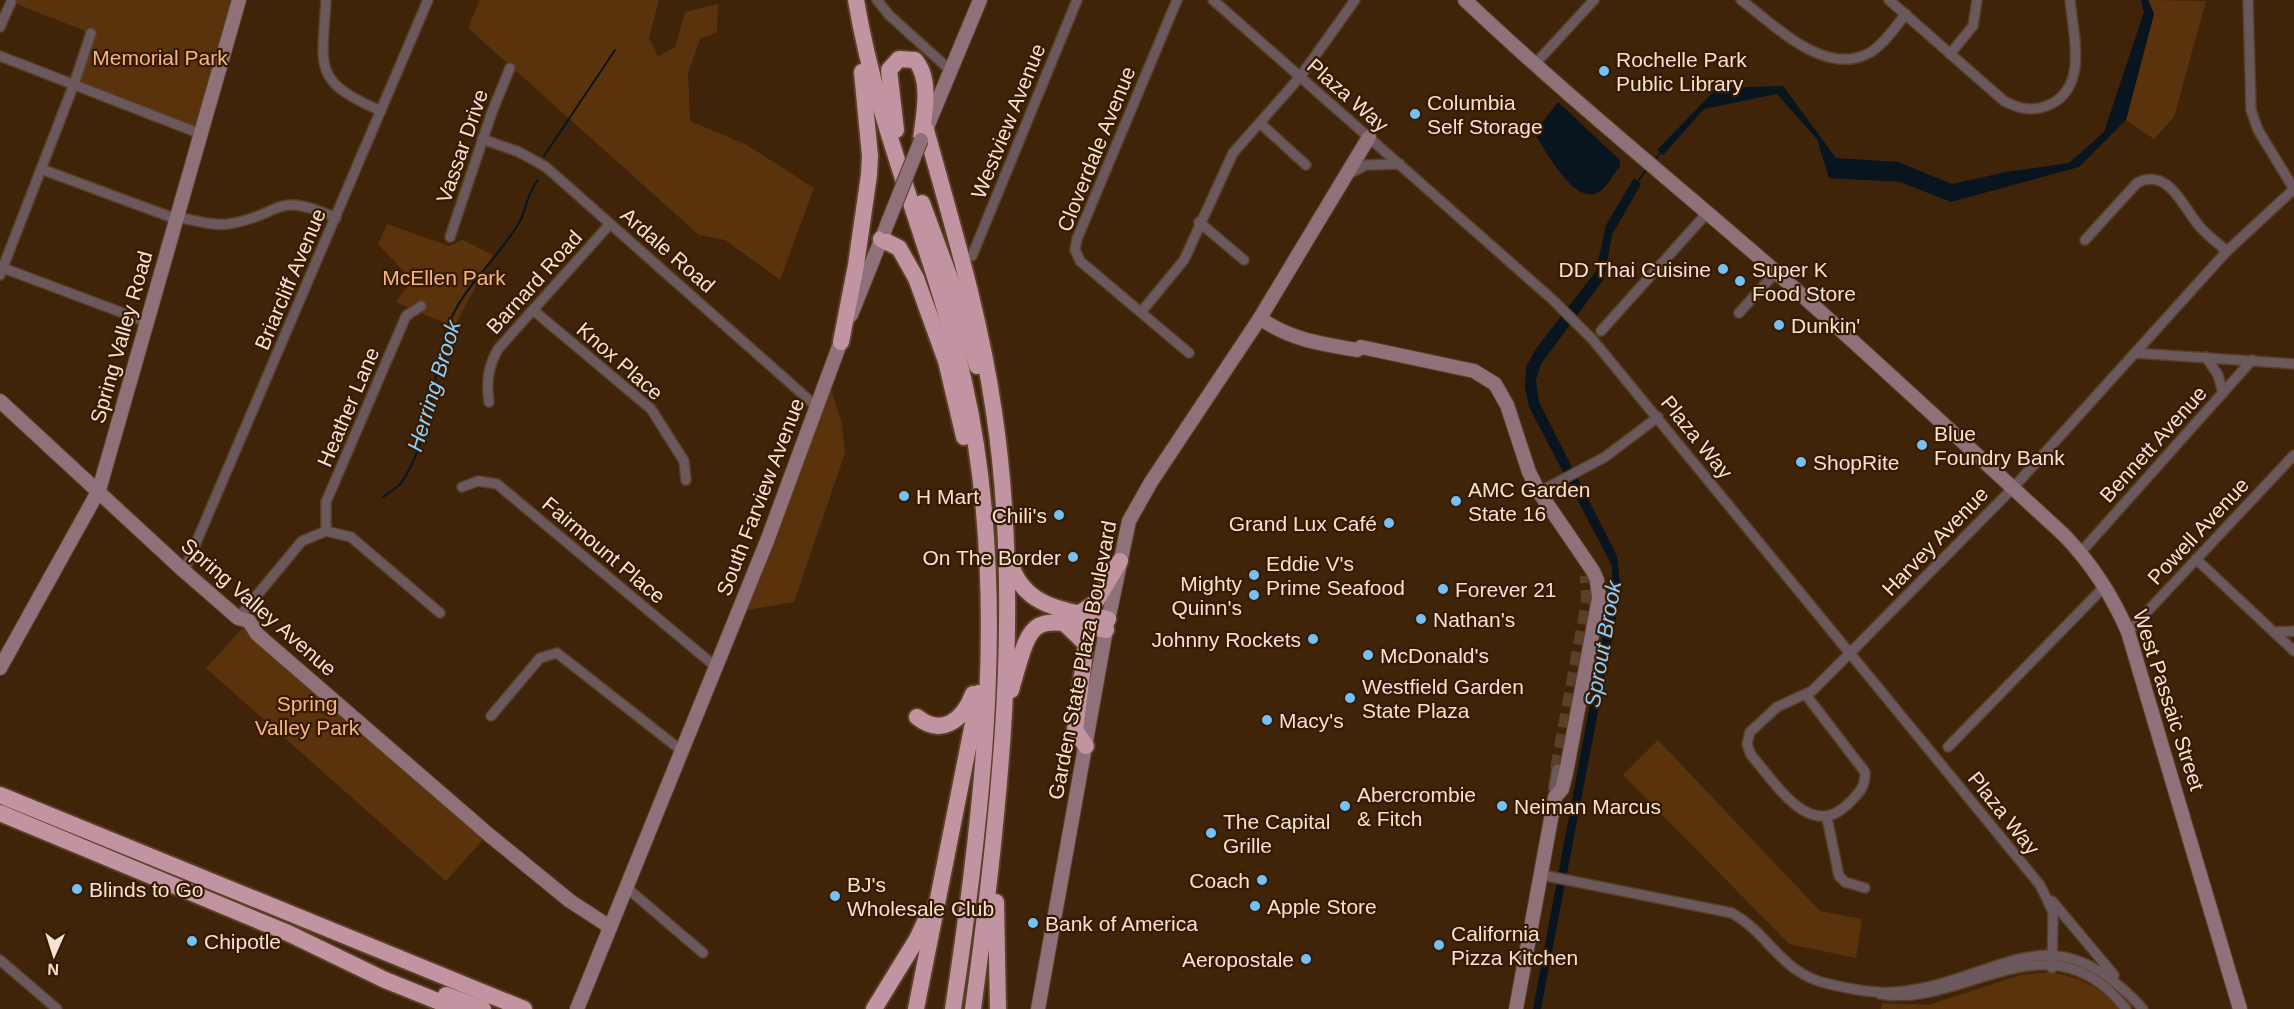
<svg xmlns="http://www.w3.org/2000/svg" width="2294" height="1009" viewBox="0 0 2294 1009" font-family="Arial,sans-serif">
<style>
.green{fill:#5a330d}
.water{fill:#08151e}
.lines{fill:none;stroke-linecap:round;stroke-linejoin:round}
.stream{stroke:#08151e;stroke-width:2}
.secondary-tunnel{stroke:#5b4028;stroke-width:14;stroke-dasharray:14 7;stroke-linecap:butt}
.street-casing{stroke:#593f26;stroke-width:12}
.secondary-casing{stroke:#593f26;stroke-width:16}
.highway-casing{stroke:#593f26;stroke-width:20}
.street{stroke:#6b585d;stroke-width:9}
.secondary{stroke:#8e7179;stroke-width:14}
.highway{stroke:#c294a1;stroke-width:16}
.secondary-bridge-casing{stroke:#593f26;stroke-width:16;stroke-linecap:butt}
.secondary-bridge{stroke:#8e7179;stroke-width:14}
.poi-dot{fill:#73c1f6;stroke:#361a01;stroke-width:2}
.labels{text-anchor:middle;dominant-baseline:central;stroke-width:4.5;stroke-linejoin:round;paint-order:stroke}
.park-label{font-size:21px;fill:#f3b684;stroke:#361a01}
.poi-label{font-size:21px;fill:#f5e2d3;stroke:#361a01;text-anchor:start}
.street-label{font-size:21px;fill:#f5e2d3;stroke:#361a01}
.water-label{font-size:22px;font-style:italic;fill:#8bcfff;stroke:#361a01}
</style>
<rect width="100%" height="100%" fill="#40240a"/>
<g class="green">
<path d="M7 0H239L201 134 74 84 90 33Z"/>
<path d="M480 0H659L649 38 658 57 675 47 685 12 718 4 717 32 700 39 688 73 690 121 745 144 814 188 780 280 725 240 699 235 468 28Z"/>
<path d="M2148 0 2206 1 2174 117 2154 139 2126 120 2154 14Z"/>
<path d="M387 224 449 246 463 240 493 255 454 327 396 302 412 280 378 244Z"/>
<path d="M830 387 842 424 845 453 794 602 747 610Z"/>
<path d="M249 621 488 834 446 881 206 668Z"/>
<path d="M1658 740 1820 911 1862 919 1856 958 1789 944 1623 775Z"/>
<path d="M2049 972C2078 977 2101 986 2119 1009H1881L1882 1003 1929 1005 2020 975Z"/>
</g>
<g class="water">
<path d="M2141 0H2148L2154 14 2126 120 2079 167 1951 202 1900 182 1829 178 1817 139 1777 94 1704 109 1663 155 1657 150 1717 88 1783 86 1836 158 1898 162 1952 184 2006 172 2069 163 2104 132 2144 12Z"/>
<path d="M1558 102 1620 160V166C1614 173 1607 187 1599 192 1574 207 1546 150 1534 133Z"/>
<path d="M1634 178 1641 184 1612 235 1604 279 1541 364 1536 380 1539 402 1617 556 1621 592 1541 1009H1533L1612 586V566L1529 407 1525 387 1526 367 1535 350 1596 271 1606 225Z"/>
</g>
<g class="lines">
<g class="stream">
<path d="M544 156 615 50"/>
<path d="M1655 160 1660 153"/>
<path d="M1636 184 1647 169"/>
<path d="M383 497C388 493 397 488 401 483 432 439 431 376 448 326 462 287 500 257 520 221 527 207 528 191 538 180"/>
</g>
<path class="secondary-tunnel" d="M1557 769 1588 602 1587 576"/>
<defs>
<g id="street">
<path d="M326 0C322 69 312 81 381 111"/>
<path d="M877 0 889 15 950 70"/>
<path d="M1177 0 1077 239 1075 250 1080 261 1189 353"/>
<path d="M1213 0 1553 300 1593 340 2040 885 2053 912 2052 968"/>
<path d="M1741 0C1775 25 1826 79 1871 52 1885 43 1895 27 1906 14"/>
<path d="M1889 0 2004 101C2019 109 2033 112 2049 105 2089 87 2073 34 2070 0"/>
<path d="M2248 0 2251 110 2258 130 2294 189"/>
<path d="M0 27 11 2"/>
<path d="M1950 54 1973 26 1977 0"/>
<path d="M0 56 201 134"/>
<path d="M1534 65 1594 0"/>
<path d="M1261 124 1306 165"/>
<path d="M482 139 519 152 546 167 817 407"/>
<path d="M41 169 176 219"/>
<path d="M1347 175 1366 165 1400 164"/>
<path d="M177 217C194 220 211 226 228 224 283 216 273 189 336 218"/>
<path d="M1199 222 1244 260"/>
<path d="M450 237 492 112 510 68"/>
<path d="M2085 240 2137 183C2170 166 2184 211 2202 229 2209 237 2219 244 2227 251"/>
<path d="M972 256 1077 0"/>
<path d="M3 268 147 322"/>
<path d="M0 275 74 84 91 33"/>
<path d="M533 310 651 409 684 461 686 480"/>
<path d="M1142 311 1184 260 1233 153 1300 77 1355 0"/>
<path d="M1739 313 1776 272"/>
<path d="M1601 331 1707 213"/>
<path d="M2135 353 2294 364"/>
<path d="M2206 357 2218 375 2223 393"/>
<path d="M489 402C486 382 488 367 498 349L610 224"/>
<path d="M462 487 478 481 497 484 716 667"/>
<path d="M1539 492 1605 457 1658 417"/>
<path d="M326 531V502L406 316 421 306"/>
<path d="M2081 552 2252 360"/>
<path d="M2196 559 2294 651"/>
<path d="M184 571 428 0"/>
<path d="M238 618 302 541 326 531 351 537 440 613"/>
<path d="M2128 632 2294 455"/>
<path d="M2274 632 2294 631"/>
<path d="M1806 695 1865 772C1866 787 1858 794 1848 804 1810 842 1775 782 1751 755L1747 744 1750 732 1777 707 1812 691 1850 653 2013 488 2227 251 2294 189"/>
<path d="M491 716 540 658 557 653 682 751"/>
<path d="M1948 747 2105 586"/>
<path d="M1555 797 1554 787 1557 769"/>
<path d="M1827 818 1839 876 1845 882 1865 888"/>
<path d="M1542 875 1732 913C1770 934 1781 974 1829 984 1850 989 1876 994 1897 992 2002 981 2050 906 2143 1009"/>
<path d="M627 888 703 953"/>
<path d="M2052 901 2114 975"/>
<path d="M0 960 57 1009"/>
<path d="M1880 994C1964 1009 2049 911 2126 1009"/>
</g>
<g id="secondary">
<path d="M1465 0C1565 95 1672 181 1776 272 1873 358 1968 447 2064 535 2092 564 2112 595 2128 632L2240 1009"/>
<path d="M927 127 980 0"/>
<path d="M1369 137 1260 318C1288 339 1322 344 1357 350L1361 347 1474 371 1495 384 1507 405 1529 472 1539 492 1593 571 1597 580 1599 598 1566 773 1562 789 1555 797 1516 1009"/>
<path d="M851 315 885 230"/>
<path d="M0 401 184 571 238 618 249 621 257 634 488 834 570 901 610 927"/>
<path d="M0 668 99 490 239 0"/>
<path d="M577 1009 767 541 844 333"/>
<path d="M1038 1009 1106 630 1129 521 1151 482 1260 318"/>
</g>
<g id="highway">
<path d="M856 0C878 132 935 253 964 382 1010 583 984 807 953 1009"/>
<path d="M896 130 889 70 899 59 915 60C932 79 924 115 921 139"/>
<path d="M926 130C952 224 980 315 994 412 1023 605 999 817 973 1009"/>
<path d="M922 203 958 300 977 366"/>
<path d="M881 239 899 248 916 278 946 361 964 437"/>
<path d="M841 342 856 265 869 175 870 156 862 72"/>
<path d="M1010 562C1024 609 1066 610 1108 619"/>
<path d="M1080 613 1095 603 1120 561"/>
<path d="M1064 623 1086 644 1075 730 1086 746"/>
<path d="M1011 690C1032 616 1029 615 1106 630"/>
<path d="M917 717C942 737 963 720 973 694"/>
<path d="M0 795 524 1009"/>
<path d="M0 813 288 933 385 980 457 1009"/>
<path d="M996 902 998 1009"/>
<path d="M446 995 483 1009"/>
<path d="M874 1009 917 939 929 913"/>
<path d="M916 1009 979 693"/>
</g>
</defs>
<use href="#street" class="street-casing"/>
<use href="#secondary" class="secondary-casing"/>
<use href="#highway" class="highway-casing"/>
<use href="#street" class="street"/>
<use href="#secondary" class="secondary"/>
<use href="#highway" class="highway"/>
<defs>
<path id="secondary-bridge" d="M886 227 921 140"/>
</defs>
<use href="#secondary-bridge" class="secondary-bridge-casing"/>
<use href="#secondary-bridge" class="secondary-bridge"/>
</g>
<g class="poi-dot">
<circle cx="1604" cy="71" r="6"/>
<circle cx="1415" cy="114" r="6"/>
<circle cx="1723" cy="269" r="6"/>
<circle cx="1740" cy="281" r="6"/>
<circle cx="1779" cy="325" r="6"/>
<circle cx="1922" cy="445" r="6"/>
<circle cx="1801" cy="462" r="6"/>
<circle cx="904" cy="496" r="6"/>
<circle cx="1456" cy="501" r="6"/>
<circle cx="1059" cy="515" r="6"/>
<circle cx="1389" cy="523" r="6"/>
<circle cx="1073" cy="557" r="6"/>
<circle cx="1254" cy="575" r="6"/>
<circle cx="1443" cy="589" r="6"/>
<circle cx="1254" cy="595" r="6"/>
<circle cx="1421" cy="619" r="6"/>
<circle cx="1313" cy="639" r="6"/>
<circle cx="1368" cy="655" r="6"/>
<circle cx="1350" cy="698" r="6"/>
<circle cx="1267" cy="720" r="6"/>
<circle cx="1345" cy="806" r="6"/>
<circle cx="1502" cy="806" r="6"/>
<circle cx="1211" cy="833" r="6"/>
<circle cx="1262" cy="880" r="6"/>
<circle cx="77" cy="889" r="6"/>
<circle cx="835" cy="896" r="6"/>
<circle cx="1255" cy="906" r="6"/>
<circle cx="1033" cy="923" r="6"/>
<circle cx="192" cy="941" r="6"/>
<circle cx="1439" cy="945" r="6"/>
<circle cx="1306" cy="959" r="6"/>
</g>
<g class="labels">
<g class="park-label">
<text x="160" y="57">Memorial Park</text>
<text x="444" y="277">McEllen Park</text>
<text x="307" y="703">Spring<tspan x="307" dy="24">Valley Park</tspan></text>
</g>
<g class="poi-label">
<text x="1616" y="59">Rochelle Park<tspan x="1616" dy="24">Public Library</tspan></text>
<text x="1427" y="102">Columbia<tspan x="1427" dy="24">Self Storage</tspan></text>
<text x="1711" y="269" text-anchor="end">DD Thai Cuisine</text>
<text x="1752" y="269">Super K<tspan x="1752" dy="24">Food Store</tspan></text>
<text x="1791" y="325">Dunkin'</text>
<text x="1934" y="433">Blue<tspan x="1934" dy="24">Foundry Bank</tspan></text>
<text x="1813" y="462">ShopRite</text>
<text x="1468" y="489">AMC Garden<tspan x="1468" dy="24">State 16</tspan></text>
<text x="916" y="496">H Mart</text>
<text x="1047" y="515" text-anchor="end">Chili's</text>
<text x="1377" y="523" text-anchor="end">Grand Lux Café</text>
<text x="1061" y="557" text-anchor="end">On The Border</text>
<text x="1266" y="563">Eddie V's<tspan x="1266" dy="24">Prime Seafood</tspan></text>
<text x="1242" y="583" text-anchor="end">Mighty<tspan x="1242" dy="24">Quinn's</tspan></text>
<text x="1455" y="589">Forever 21</text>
<text x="1433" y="619">Nathan's</text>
<text x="1301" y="639" text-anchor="end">Johnny Rockets</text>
<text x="1380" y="655">McDonald's</text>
<text x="1362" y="686">Westfield Garden<tspan x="1362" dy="24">State Plaza</tspan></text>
<text x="1279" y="720">Macy's</text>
<text x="1357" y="794">Abercrombie<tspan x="1357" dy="24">&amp; Fitch</tspan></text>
<text x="1514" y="806">Neiman Marcus</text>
<text x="1223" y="821">The Capital<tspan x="1223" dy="24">Grille</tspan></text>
<text x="1250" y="880" text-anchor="end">Coach</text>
<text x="847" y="884">BJ's<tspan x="847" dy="24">Wholesale Club</tspan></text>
<text x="89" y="889">Blinds to Go</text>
<text x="1267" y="906">Apple Store</text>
<text x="1045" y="923">Bank of America</text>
<text x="1451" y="933">California<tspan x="1451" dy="24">Pizza Kitchen</tspan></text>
<text x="204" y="941">Chipotle</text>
<text x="1294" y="959" text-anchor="end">Aeropostale</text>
</g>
<g class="street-label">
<text transform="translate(1348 95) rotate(41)">Plaza Way</text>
<text transform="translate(1008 121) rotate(-68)">Westview Avenue</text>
<text transform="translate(462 146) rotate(-71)">Vassar Drive</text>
<text transform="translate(1096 149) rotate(-68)">Cloverdale Avenue</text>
<text transform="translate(668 250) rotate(41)">Ardale Road</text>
<text transform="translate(290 279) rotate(-67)">Briarcliff Avenue</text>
<text transform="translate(534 282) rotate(-48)">Barnard Road</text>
<text transform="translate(121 337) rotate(-74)">Spring Valley Road</text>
<text transform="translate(620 361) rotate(41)">Knox Place</text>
<text transform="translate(348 407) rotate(-67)">Heather Lane</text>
<text transform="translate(1697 437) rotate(51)">Plaza Way</text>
<text transform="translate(2153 444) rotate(-48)">Bennett Avenue</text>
<text transform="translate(760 497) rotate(-69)">South Farview Avenue</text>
<text transform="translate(2198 531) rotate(-47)">Powell Avenue</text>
<text transform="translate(1935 541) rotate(-46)">Harvey Avenue</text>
<text transform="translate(604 550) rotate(40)">Fairmount Place</text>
<text transform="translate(259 607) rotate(41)">Spring Valley Avenue</text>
<text transform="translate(1082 660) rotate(-79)">Garden State Plaza Boulevard</text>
<text transform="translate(2169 700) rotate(72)">West Passaic Street</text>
<text transform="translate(2004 813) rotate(51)">Plaza Way</text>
</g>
<g class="water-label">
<text transform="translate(434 386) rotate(-73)">Herring Brook</text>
<text transform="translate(1603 644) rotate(-80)">Sprout Brook</text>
</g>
</g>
<g transform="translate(54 955) rotate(183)" stroke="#361a01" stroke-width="4.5" paint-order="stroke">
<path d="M0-4.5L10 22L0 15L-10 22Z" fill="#f5e2d3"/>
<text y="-9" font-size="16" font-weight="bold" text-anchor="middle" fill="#f5e2d3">N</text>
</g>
</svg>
